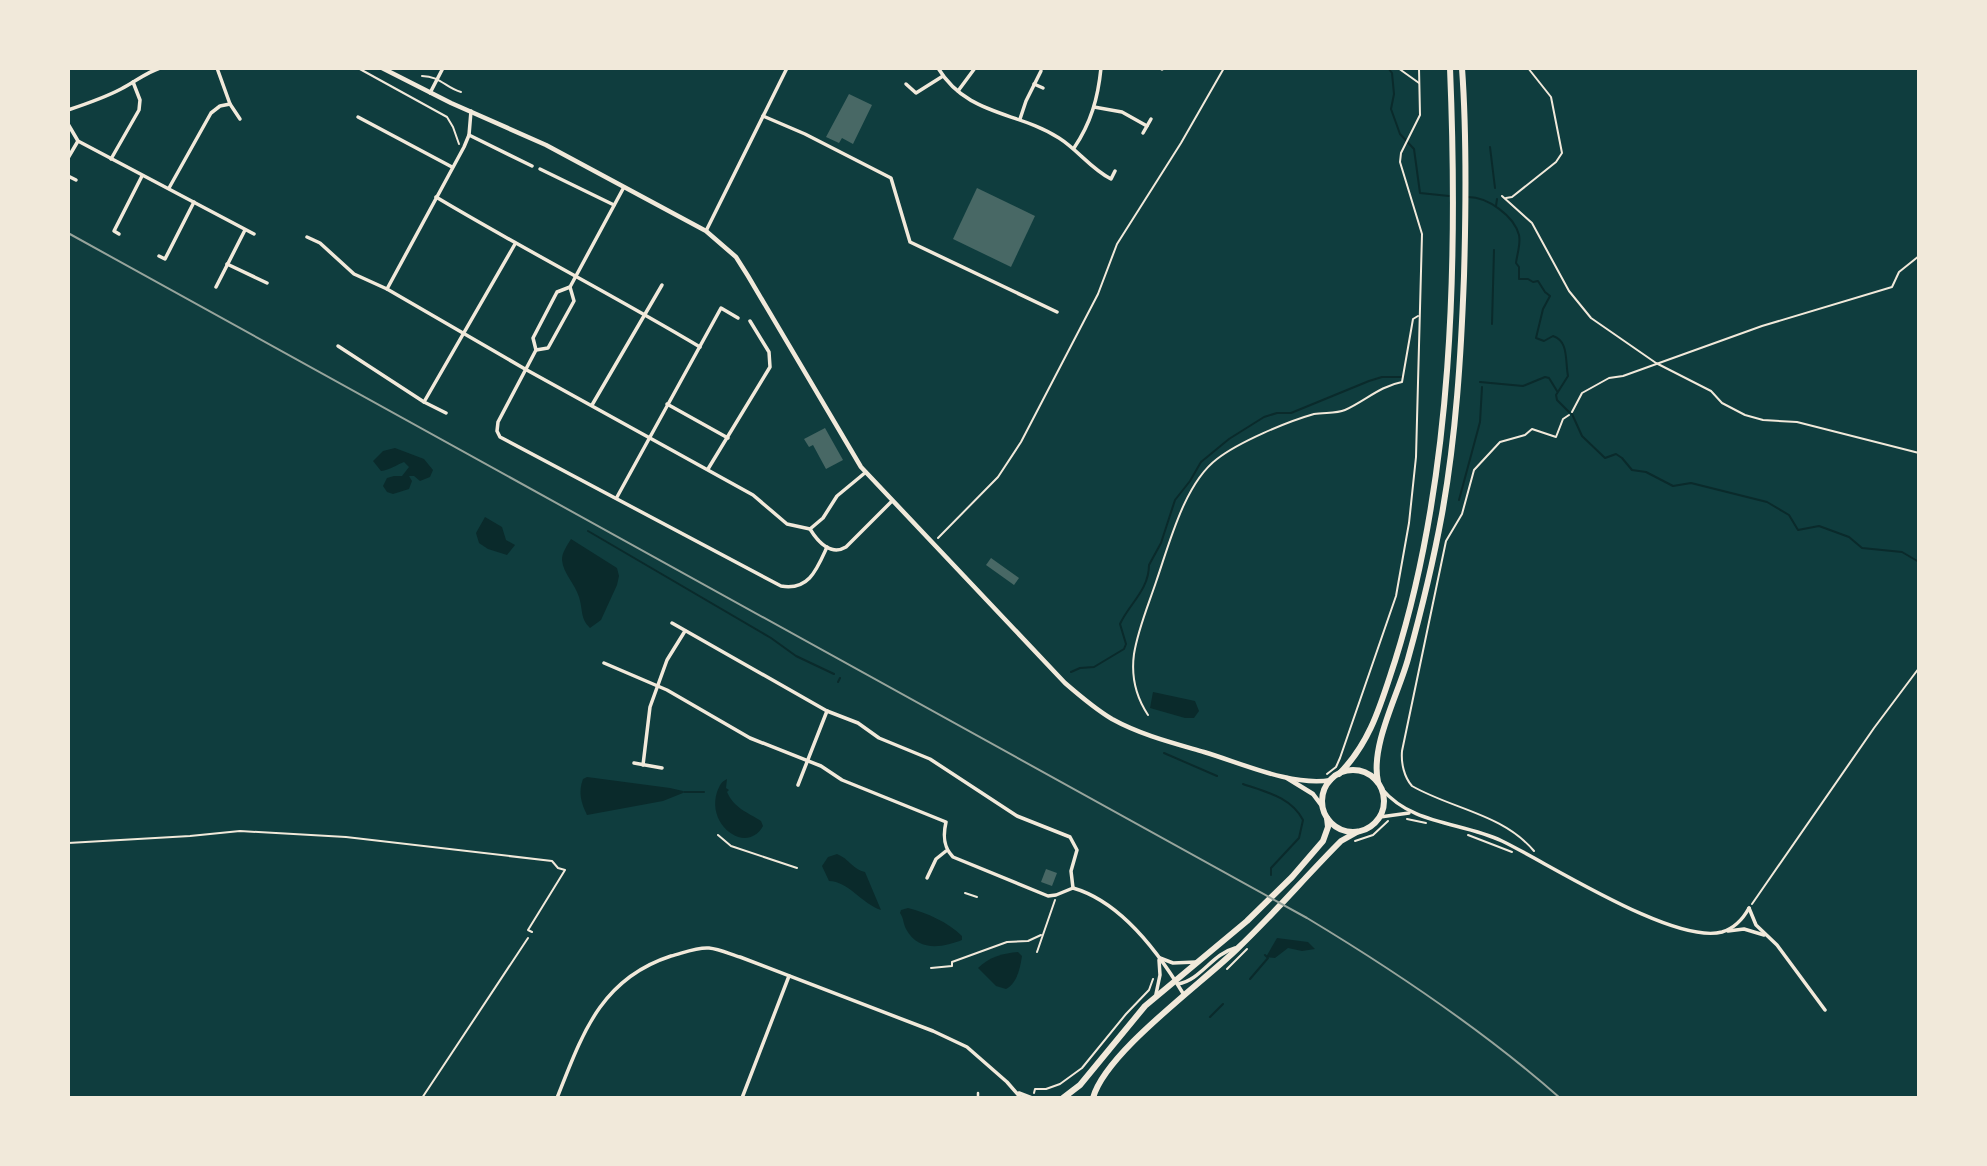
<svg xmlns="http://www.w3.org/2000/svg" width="1987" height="1166" viewBox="0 0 1987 1166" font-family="Jost,sans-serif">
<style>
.water{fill:#0a2a2b}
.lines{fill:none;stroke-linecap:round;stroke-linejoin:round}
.stream{stroke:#0a2a2b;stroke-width:2}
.building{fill:#486865}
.path{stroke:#f1e9da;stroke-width:2}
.service{stroke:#f1e9da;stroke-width:2}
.pedestrian{stroke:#f1e9da;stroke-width:2.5}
.minor{stroke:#f1e9da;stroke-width:3.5}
.tertiary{stroke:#f1e9da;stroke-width:4.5}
.trunk{stroke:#f1e9da;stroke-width:6}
.rail{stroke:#97a49c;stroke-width:2}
</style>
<rect width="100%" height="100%" fill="#0f3d3e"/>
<g class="water">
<path d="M395 448 424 459 433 470 430 477 420 481 414 476H409L412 481 409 489 393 494 387 492 383 486 387 478 394 476H402L409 467 404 462C396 465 390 470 381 471L373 461 383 451Z"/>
<path d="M485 517 502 527 506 540 515 545 507 555 488 549 479 543 476 533Z"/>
<path d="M571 539 617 568 619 576 617 585 601 620 590 628C580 619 583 609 579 597 575 584 563 573 562 560 562 552 567 546 571 539Z"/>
<path d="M1153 692 1195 701 1199 711 1194 718H1185L1150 708Z"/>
<path d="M587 777 670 788 683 791V793L663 801 587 815C581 803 578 792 583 779Z"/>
<path d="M727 779 726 788 729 790 727 792C734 808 747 812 761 821L763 826C747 855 706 826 717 792 720 785 721 782 727 779Z"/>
<path d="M837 854C848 858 855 871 865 872L881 910C862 904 848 881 829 881L822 866 828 857Z"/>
<path d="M908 908C927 913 948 922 962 936V940C944 947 919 953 906 929 903 923 904 919 900 913L901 910Z"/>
<path d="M1277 938 1308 942 1315 949 1302 951 1288 948 1275 958 1266 957Z"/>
<path d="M1018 952 1022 956C1020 969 1017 983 1006 989L996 986 978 968C989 957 1004 953 1018 952Z"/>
</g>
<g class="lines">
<g class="stream">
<path d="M1388 68 1392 73 1394 94 1391 109 1400 134 1414 149 1420 193 1449 196"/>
<path d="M1490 147 1495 188"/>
<path d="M1468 197C1488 197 1514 216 1519 235 1521 244 1517 254 1516 263L1519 267V279H1528L1533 282 1538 281 1545 292 1550 296 1543 309 1536 338 1544 341 1553 336C1569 341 1565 361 1568 376L1556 395 1557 400 1569 412"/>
<path d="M1496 206 1497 199"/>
<path d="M1492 324 1494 250"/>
<path d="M1480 382 1523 386 1545 377 1549 378 1557 391"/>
<path d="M1572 414 1582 436 1605 458 1616 454 1622 458 1632 470 1646 472 1673 486 1691 483 1767 502 1789 515 1798 530 1819 526 1849 537 1862 548 1902 552 1919 562"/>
<path d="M1459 500 1480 422 1482 387"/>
<path d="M588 531 771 638 796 656 834 674"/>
<path d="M1071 672 1080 668 1094 667 1124 649 1126 644 1120 624C1129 604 1149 590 1149 565L1161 543 1175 500 1190 481 1201 462 1229 439 1264 417 1277 413H1291L1369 381 1382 377H1402"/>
<path d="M838 682 840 678"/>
<path d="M1164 753 1217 776"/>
<path d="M1243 784C1266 792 1291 797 1303 820L1299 838 1271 868V875"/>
<path d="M684 792H704"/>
<path d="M1250 979 1268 958 1265 955"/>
<path d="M1210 1017 1223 1004"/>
</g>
</g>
<g class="building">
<path d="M849 94 872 105 853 144 842 138 839 143 826 137Z"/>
<path d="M977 188 1035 216 1011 267 953 239Z"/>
<path d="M825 428 843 460 826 469 813 445 809 447 804 439Z"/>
<path d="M991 558 1019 578 1014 585 986 565Z"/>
<path d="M1046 869 1057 873 1052 886 1041 882Z"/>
</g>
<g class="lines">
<g class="path">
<path d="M358 68 447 117 453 127 459 144"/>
<path d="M1398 68 1419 83"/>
<path d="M1502 196 1532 223 1569 291 1591 318 1656 363 1711 391 1722 403 1745 415 1763 420 1797 422 1919 453"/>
<path d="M1506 198 1512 197 1556 162 1562 153 1551 97 1528 68"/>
<path d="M1572 412 1582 393 1609 378 1623 376 1762 326 1892 287 1899 272 1919 256"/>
<path d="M938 538 998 477 1021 442 1098 294 1117 244 1181 143 1224 68"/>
<path d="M1148 715C1136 697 1131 676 1134 654 1138 629 1148 606 1156 582 1169 545 1184 484 1217 459 1239 442 1286 422 1314 414 1324 412 1336 414 1345 410 1365 401 1380 386 1402 382L1413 319 1418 316"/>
<path d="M1327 774 1336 767 1340 758 1396 596 1409 523 1416 457 1422 234 1400 162 1401 153 1420 115 1419 68"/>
<path d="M1407 819 1426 823"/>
<path d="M718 835 731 846 797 868"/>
<path d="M1468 835 1512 852"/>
<path d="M1355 841 1373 835 1388 821"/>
<path d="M68 843 190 836 240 831 346 837 552 861 558 868 565 870 528 930 532 932"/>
<path d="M1534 851C1503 814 1452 809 1412 786 1404 777 1401 763 1402 751L1446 541 1462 514 1474 470 1500 442 1525 435 1532 429 1556 437 1563 419 1569 415"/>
<path d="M965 893 977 897"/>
<path d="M1752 904 1874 728 1919 668"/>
<path d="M1037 952 1055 900"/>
<path d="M931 968 952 966V962L1007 942 1028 941 1041 935"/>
<path d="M1227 969 1247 949"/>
<path d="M1034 1093 1035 1089H1046L1060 1084 1082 1068 1126 1014 1149 990 1153 979"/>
<path d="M422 1098 528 938"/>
</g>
<path class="service" d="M422 76C440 76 446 88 461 92"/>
<path class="pedestrian" d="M978 1098V1093"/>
<g class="minor">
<path d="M217 68 230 104 240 119"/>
<path d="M938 68C967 116 1017 111 1059 138 1078 150 1091 169 1111 179L1115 171"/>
<path d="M1162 69V68"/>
<path d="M906 84 916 93 943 76"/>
<path d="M1034 84 1043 88"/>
<path d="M958 91 975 68"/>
<path d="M430 93 443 68"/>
<path d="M1094 107 1122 112 1147 126"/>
<path d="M68 110C86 104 104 98 121 89 135 82 145 73 160 68"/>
<path d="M471 111 469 135 464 147 387 289 525 369 753 495 787 524 810 529C818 542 831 556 846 547L892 501"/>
<path d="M763 116 805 134 891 178 910 242 1057 312"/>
<path d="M358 117 452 167"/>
<path d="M1020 119 1026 101 1041 71"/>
<path d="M68 124 78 141 254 234"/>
<path d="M1143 133 1151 119"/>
<path d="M469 135 532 166"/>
<path d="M1074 148C1091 123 1098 98 1101 68"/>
<path d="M68 158 78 141"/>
<path d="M111 159 139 110 140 100 133 82"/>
<path d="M540 169 614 205"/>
<path d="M68 176 76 180"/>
<path d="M624 187 570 287 557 292 533 338 536 350 498 422 497 431 500 437 781 586C809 591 817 569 827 547"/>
<path d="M169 188 211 113 220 106 230 104"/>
<path d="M436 197C523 249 613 295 700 347"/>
<path d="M706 231 787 68"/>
<path d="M119 234 114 231 142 176"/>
<path d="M307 237 320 243 354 274 387 289"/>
<path d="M159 256 165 259 194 202"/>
<path d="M227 264 267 283"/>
<path d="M216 287 245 230"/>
<path d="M338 346 424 402"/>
<path d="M536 350 548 348 574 301 570 287"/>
<path d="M667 404 728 438"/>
<path d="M592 405 662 285"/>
<path d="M446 413 424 402 515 244"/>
<path d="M708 469 770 367 769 352 750 321"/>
<path d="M617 497 721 308 738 318"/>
<path d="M810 529 823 518 837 496 866 472"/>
<path d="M672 623 827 711 858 723 879 738 930 759 1017 816 1070 837 1077 850 1071 871 1073 888"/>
<path d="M604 663 667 690 750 738 821 766 842 780 946 822C943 835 943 847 953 857L1048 896 1056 895 1073 888C1122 902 1159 953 1184 995"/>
<path d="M634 763 662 768"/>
<path d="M643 765 650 707 667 660 685 631"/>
<path d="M798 785 827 711"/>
<path d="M1382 789C1412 825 1462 822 1502 841 1548 863 1674 945 1722 932 1735 928 1743 919 1749 908"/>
<path d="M1380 817 1409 813"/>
<path d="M927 878 936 859 946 851"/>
<path d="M1749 908 1756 925 1777 945 1825 1010"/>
<path d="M1728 931 1744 929 1764 935"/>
<path d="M1160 958 1173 963 1196 962"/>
<path d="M1178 984C1201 980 1212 954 1235 948"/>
<path d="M1156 994 1160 975 1159 960"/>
<path d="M1019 1093 1032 1098"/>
<path d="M557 1098C582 1035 600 979 671 956 683 953 697 947 709 948 719 949 730 954 740 957L933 1031 967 1047 1007 1082 1021 1098"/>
<path d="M742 1098 789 976"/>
</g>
<g class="tertiary">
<path d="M382 68 451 103 546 145 706 231 736 257 748 276 861 467 1065 683C1080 696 1095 709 1112 719 1141 735 1173 743 1204 752 1241 763 1293 787 1331 780"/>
<path d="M1287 778 1313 794 1322 806"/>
</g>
<g class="trunk">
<circle cx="1353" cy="801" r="31"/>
<path d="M1339 774C1371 742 1381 703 1395 661 1453 477 1458 260 1450 68"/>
<path d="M1378 782C1370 746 1398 695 1408 659 1421 612 1433 563 1442 514 1456 436 1461 356 1464 276 1466 207 1467 137 1462 68"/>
<path d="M1063 1098 1080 1085 1145 1006 1247 921 1292 877 1323 841 1328 827 1327 818"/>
<path d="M1093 1098C1105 1053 1201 984 1237 949 1273 915 1306 876 1341 841L1357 832"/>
</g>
<path class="rail" d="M68 233 1307 918C1395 971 1482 1029 1560 1098"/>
</g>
<rect width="1987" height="1166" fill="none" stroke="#f1e9da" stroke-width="140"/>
</svg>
